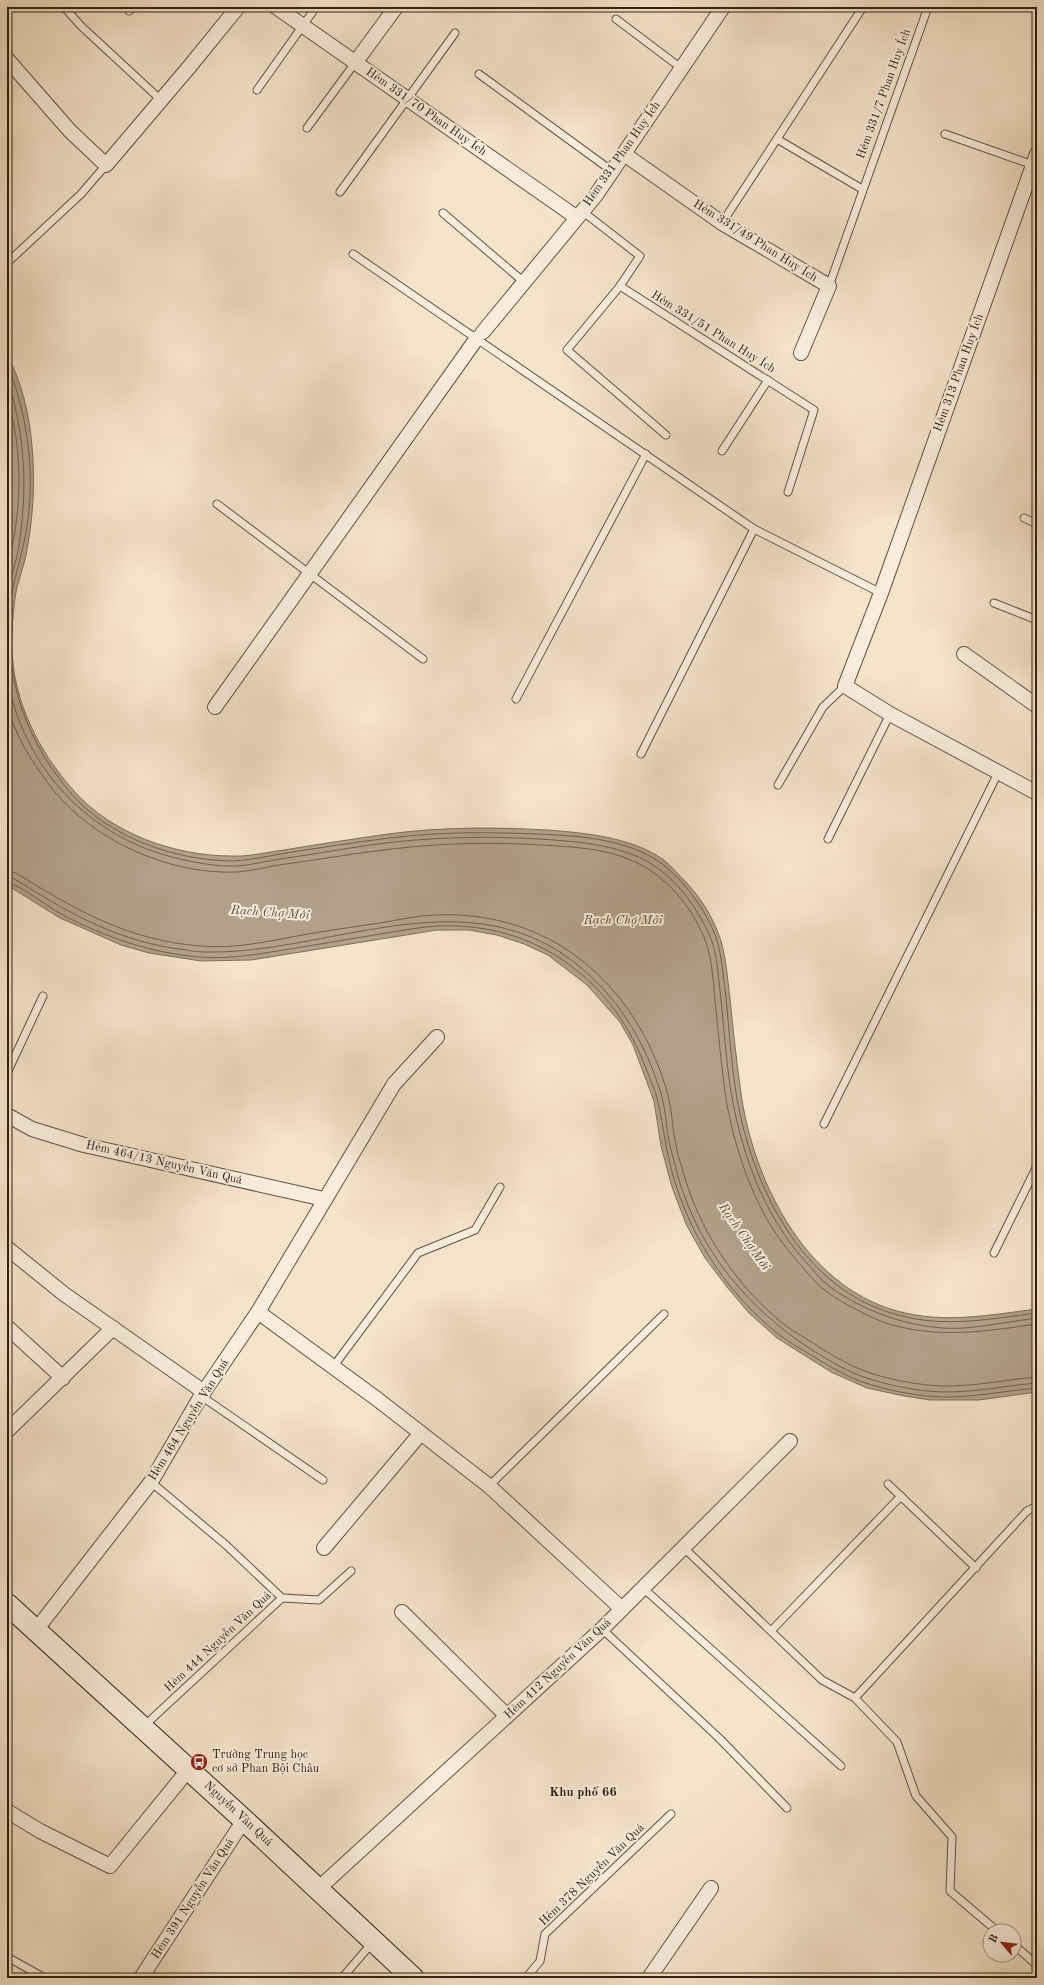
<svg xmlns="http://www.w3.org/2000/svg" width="1044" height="1985" viewBox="0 0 1044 1985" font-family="'Old Standard TT',serif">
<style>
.water{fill:#b1a18b;stroke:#7d6e5b}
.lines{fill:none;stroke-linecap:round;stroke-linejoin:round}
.shore{stroke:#70624e;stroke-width:1}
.service-casing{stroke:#605240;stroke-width:9}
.minor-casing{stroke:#605240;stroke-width:16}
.secondary-casing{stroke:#2e2212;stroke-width:23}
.service{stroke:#f8eddd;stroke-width:7}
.minor{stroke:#f8eddd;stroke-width:14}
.secondary{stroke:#f8eddd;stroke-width:21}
.labels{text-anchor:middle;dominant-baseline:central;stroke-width:4;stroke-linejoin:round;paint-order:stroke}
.street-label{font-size:12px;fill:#2e2212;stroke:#f8eddd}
.poi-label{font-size:12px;fill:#2e2212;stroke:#f8eddd;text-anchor:start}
.water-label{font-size:13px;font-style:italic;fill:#5c4e3c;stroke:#f8eddd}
.neighbourhood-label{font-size:13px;font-weight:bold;fill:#2e2212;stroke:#f8eddd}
</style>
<rect width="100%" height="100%" fill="#f5e3ca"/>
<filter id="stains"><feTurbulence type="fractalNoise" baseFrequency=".005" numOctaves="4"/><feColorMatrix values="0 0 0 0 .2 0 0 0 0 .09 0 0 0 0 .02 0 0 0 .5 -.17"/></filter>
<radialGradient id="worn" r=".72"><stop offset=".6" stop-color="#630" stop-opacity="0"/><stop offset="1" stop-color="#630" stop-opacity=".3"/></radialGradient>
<path class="water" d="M7 355C36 406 38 488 28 544 26 559 21 573 17 587 13 606 12 628 12 648 13 701 39 752 74 791 112 834 175 856 232 856 249 857 267 852 284 850 319 844 354 839 388 834 441 827 494 827 547 830 586 833 631 837 664 860 666 862 676 871 677 873 694 889 708 908 717 930 726 951 727 976 730 999 733 1028 736 1057 740 1086 751 1177 803 1285 897 1311 944 1324 990 1315 1037 1309V1392L979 1400H930L904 1396 867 1388 831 1372 777 1338 749 1313 727 1287 705 1258 686 1224 672 1187 661 1146 654 1101 633 1045 620 1022 587 985 548 955 524 944 497 935 469 930H437L251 960 201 961 149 953 121 945 60 918 7 885Z"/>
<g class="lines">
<g class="shore">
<path d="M7 363C25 408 34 461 29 510 27 536 19 561 13 587 0 662 20 733 69 791 107 837 175 861 234 861 251 860 269 856 286 853 320 848 355 842 390 838 445 831 501 832 557 835 593 837 636 843 665 866 686 883 706 911 716 937 722 956 723 977 726 997 729 1029 731 1061 736 1093 751 1184 801 1290 898 1315 944 1328 990 1319 1037 1313"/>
<path d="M7 378C25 434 28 486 19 545 17 562 9 578 7 596"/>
<path d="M7 398C24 452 22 514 7 568"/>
<path d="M7 677C23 768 90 839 180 859 198 863 218 867 237 866 252 865 266 861 280 859 318 854 356 846 394 842 442 837 491 836 539 839 569 841 602 843 631 854 654 862 672 878 687 897 696 909 703 921 709 934 717 952 718 972 720 991 724 1026 726 1063 732 1098 743 1157 764 1215 805 1261 813 1269 820 1280 830 1287 868 1314 918 1331 965 1328 989 1326 1013 1321 1037 1318"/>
<path d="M7 704C15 737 34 765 54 791 96 842 171 875 237 872 251 871 266 867 279 865 317 860 355 853 392 849 442 843 492 842 542 845 572 847 605 848 633 861 665 875 690 904 704 937 712 956 713 979 715 1000 718 1030 721 1061 725 1092 731 1135 748 1189 771 1226 781 1242 793 1257 806 1271 812 1278 818 1286 826 1291 837 1300 850 1306 863 1313 873 1318 884 1323 896 1326 944 1338 988 1331 1037 1324"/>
<path d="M7 870 16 873C76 910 127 940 200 946 233 949 265 942 297 936 324 931 352 927 380 923 399 920 419 915 438 915 486 913 533 926 572 953 621 988 652 1038 668 1095 672 1110 672 1126 675 1140 677 1153 681 1165 685 1178 702 1235 739 1289 786 1326 794 1332 804 1337 813 1343 831 1355 850 1366 870 1373 888 1379 909 1383 927 1385 964 1389 1001 1380 1037 1377"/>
<path d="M7 876 13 878C64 910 111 938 172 948 183 949 194 952 204 952 326 955 459 878 570 959 617 994 646 1042 662 1097 666 1112 666 1127 669 1142 672 1155 676 1167 679 1180 701 1253 749 1309 812 1350 830 1361 849 1373 870 1379 888 1385 908 1389 927 1391 964 1395 1001 1386 1037 1383"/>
<path d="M7 882C27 889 44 905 63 915 105 937 151 953 199 957 231 960 264 953 296 948 324 943 352 939 380 934 399 931 419 927 438 926 484 924 530 936 567 963 607 992 630 1026 647 1071 651 1081 656 1092 658 1102 664 1130 667 1158 676 1185 694 1243 731 1296 778 1334 788 1342 800 1348 811 1355 829 1366 848 1378 869 1384 887 1390 908 1394 927 1396 963 1400 1001 1391 1037 1388"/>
</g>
<defs>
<g id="service">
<path d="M64 7 81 26 161 100"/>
<path d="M129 11 133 7"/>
<path d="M616 19 681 68"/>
<path d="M479 74 612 171"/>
<path d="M257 90 316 7"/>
<path d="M307 128 355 63"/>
<path d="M945 134 1033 165"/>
<path d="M777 139 862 189"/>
<path d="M340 192 455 33"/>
<path d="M582 211 640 256 620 286 814 410 788 492"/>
<path d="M443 213 525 283"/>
<path d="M722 223 863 7"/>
<path d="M353 254 754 529 881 593"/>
<path d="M7 263 81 194 106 165"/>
<path d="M620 286 567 350 666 435"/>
<path d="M829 286 928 7"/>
<path d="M722 451 768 380"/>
<path d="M217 504 423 659"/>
<path d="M1024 518 1037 524"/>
<path d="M994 603 1037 620"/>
<path d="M516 699 646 454"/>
<path d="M641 754 754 529"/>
<path d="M778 785 823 707 845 686"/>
<path d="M828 839 890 714"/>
<path d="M7 1073 43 996"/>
<path d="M824 1124 998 773"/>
<path d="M994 1253 1037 1166"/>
<path d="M333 1367 418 1253 475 1230 500 1187"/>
<path d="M201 1396 323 1480"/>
<path d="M151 1482 226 1545 282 1598"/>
<path d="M888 1484 976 1568"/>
<path d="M489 1486 664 1314"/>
<path d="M684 1548 822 1680 855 1698 897 1742 916 1796 952 1837 950 1891 997 1931"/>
<path d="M643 1588 841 1766"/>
<path d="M602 1629 719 1738 787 1808"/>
<path d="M771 1631 901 1496"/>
<path d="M855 1698 1027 1511 1037 1506"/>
<path d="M144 1726 282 1598 319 1600 351 1571"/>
<path d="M1014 1945 1037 1965"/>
<path d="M7 1957 45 1978"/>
<path d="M342 1978 372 1943"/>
<path d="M526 1978 540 1961 545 1934 671 1814"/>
</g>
<g id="minor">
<path d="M276 7 576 217"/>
<path d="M7 59 70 131 106 165 190 66 238 7"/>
<path d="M355 63 396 7"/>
<path d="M624 154 722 223 829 286 801 353"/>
<path d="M1037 154 881 593 845 686 890 714 1037 793"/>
<path d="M483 332 596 195 723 7"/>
<path d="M964 654 1037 706"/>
<path d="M215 707 477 338"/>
<path d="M7 1115 32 1129 84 1145 324 1199"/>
<path d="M7 1248 64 1294 204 1392"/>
<path d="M258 1312 377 1399 489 1486 622 1609"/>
<path d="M7 1327 63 1378"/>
<path d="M7 1431 113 1328"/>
<path d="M324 1548 421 1433"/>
<path d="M402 1612 507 1716"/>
<path d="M36 1630 151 1482 201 1396 258 1312 394 1084 437 1037"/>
<path d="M7 1811 40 1831 110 1866 189 1769"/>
<path d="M318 1889 602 1629 790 1441"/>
<path d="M141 1978 244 1820"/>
<path d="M649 1978 711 1888"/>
</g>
<path id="secondary" d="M7 1604 244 1820 413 1978"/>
</defs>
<use href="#service" class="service-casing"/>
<use href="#minor" class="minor-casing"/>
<use href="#secondary" class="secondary-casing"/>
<use href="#service" class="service"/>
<use href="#minor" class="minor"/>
<use href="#secondary" class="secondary"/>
</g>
<defs>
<symbol id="bus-disc" viewBox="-11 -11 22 22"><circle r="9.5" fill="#8f2418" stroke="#f8eddd"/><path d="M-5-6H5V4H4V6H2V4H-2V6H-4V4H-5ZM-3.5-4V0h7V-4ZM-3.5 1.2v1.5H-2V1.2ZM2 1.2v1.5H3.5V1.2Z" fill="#fff"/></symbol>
</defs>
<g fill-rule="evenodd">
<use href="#bus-disc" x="189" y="1752" width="20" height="20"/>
</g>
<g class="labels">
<g class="street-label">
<text transform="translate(884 94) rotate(-70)">Hẻm 331/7 Phan Huy Ích</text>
<text transform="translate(426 112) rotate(35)">Hẻm 331/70 Phan Huy Ích</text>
<text transform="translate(622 154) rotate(-55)">Hẻm 331 Phan Huy Ích</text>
<text transform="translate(755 241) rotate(32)">Hẻm 331/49 Phan Huy Ích</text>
<text transform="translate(713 332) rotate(32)">Hẻm 331/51 Phan Huy Ích</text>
<text transform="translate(959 373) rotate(-70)">Hẻm 313 Phan Huy Ích</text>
<text transform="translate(164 1163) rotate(13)">Hẻm 464/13 Nguyễn Văn Quá</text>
<text transform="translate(189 1420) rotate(-58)">Hẻm 464 Nguyễn Văn Quá</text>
<text transform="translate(218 1642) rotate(-43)">Hẻm 444 Nguyễn Văn Quá</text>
<text transform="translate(558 1669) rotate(-43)">Hẻm 412 Nguyễn Văn Quá</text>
<text transform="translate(238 1814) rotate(43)">Nguyễn Văn Quá</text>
<text transform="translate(592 1875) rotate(-44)">Hẻm 378 Nguyễn Văn Quá</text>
<text transform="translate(193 1899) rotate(-57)">Hẻm 391 Nguyễn Văn Quá</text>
</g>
<g class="poi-label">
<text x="212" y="1755">Trường Trung học<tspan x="212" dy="14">cơ sở Phan Bội Châu</tspan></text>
</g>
<g class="water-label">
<text transform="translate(270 913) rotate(4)">Rạch Chợ Mới</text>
<text x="623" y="920">Rạch Chợ Mới</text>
<text transform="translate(744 1237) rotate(55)">Rạch Chợ Mới</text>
</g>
<g class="neighbourhood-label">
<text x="583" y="1792">Khu phố 66</text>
</g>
</g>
<rect width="1044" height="1985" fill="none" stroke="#f5e3ca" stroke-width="24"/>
<rect x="8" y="8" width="1028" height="1969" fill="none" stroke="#2e2212" stroke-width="2"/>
<rect x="12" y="12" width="1020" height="1961" fill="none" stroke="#2e2212"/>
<g transform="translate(1002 1943) rotate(298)"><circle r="19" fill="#f8eddd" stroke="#a79c8c"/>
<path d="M0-3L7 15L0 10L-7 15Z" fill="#8f2418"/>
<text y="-6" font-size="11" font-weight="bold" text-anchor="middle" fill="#2e2212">B</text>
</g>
<rect width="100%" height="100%" filter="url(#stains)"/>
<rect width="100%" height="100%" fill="url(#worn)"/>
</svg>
